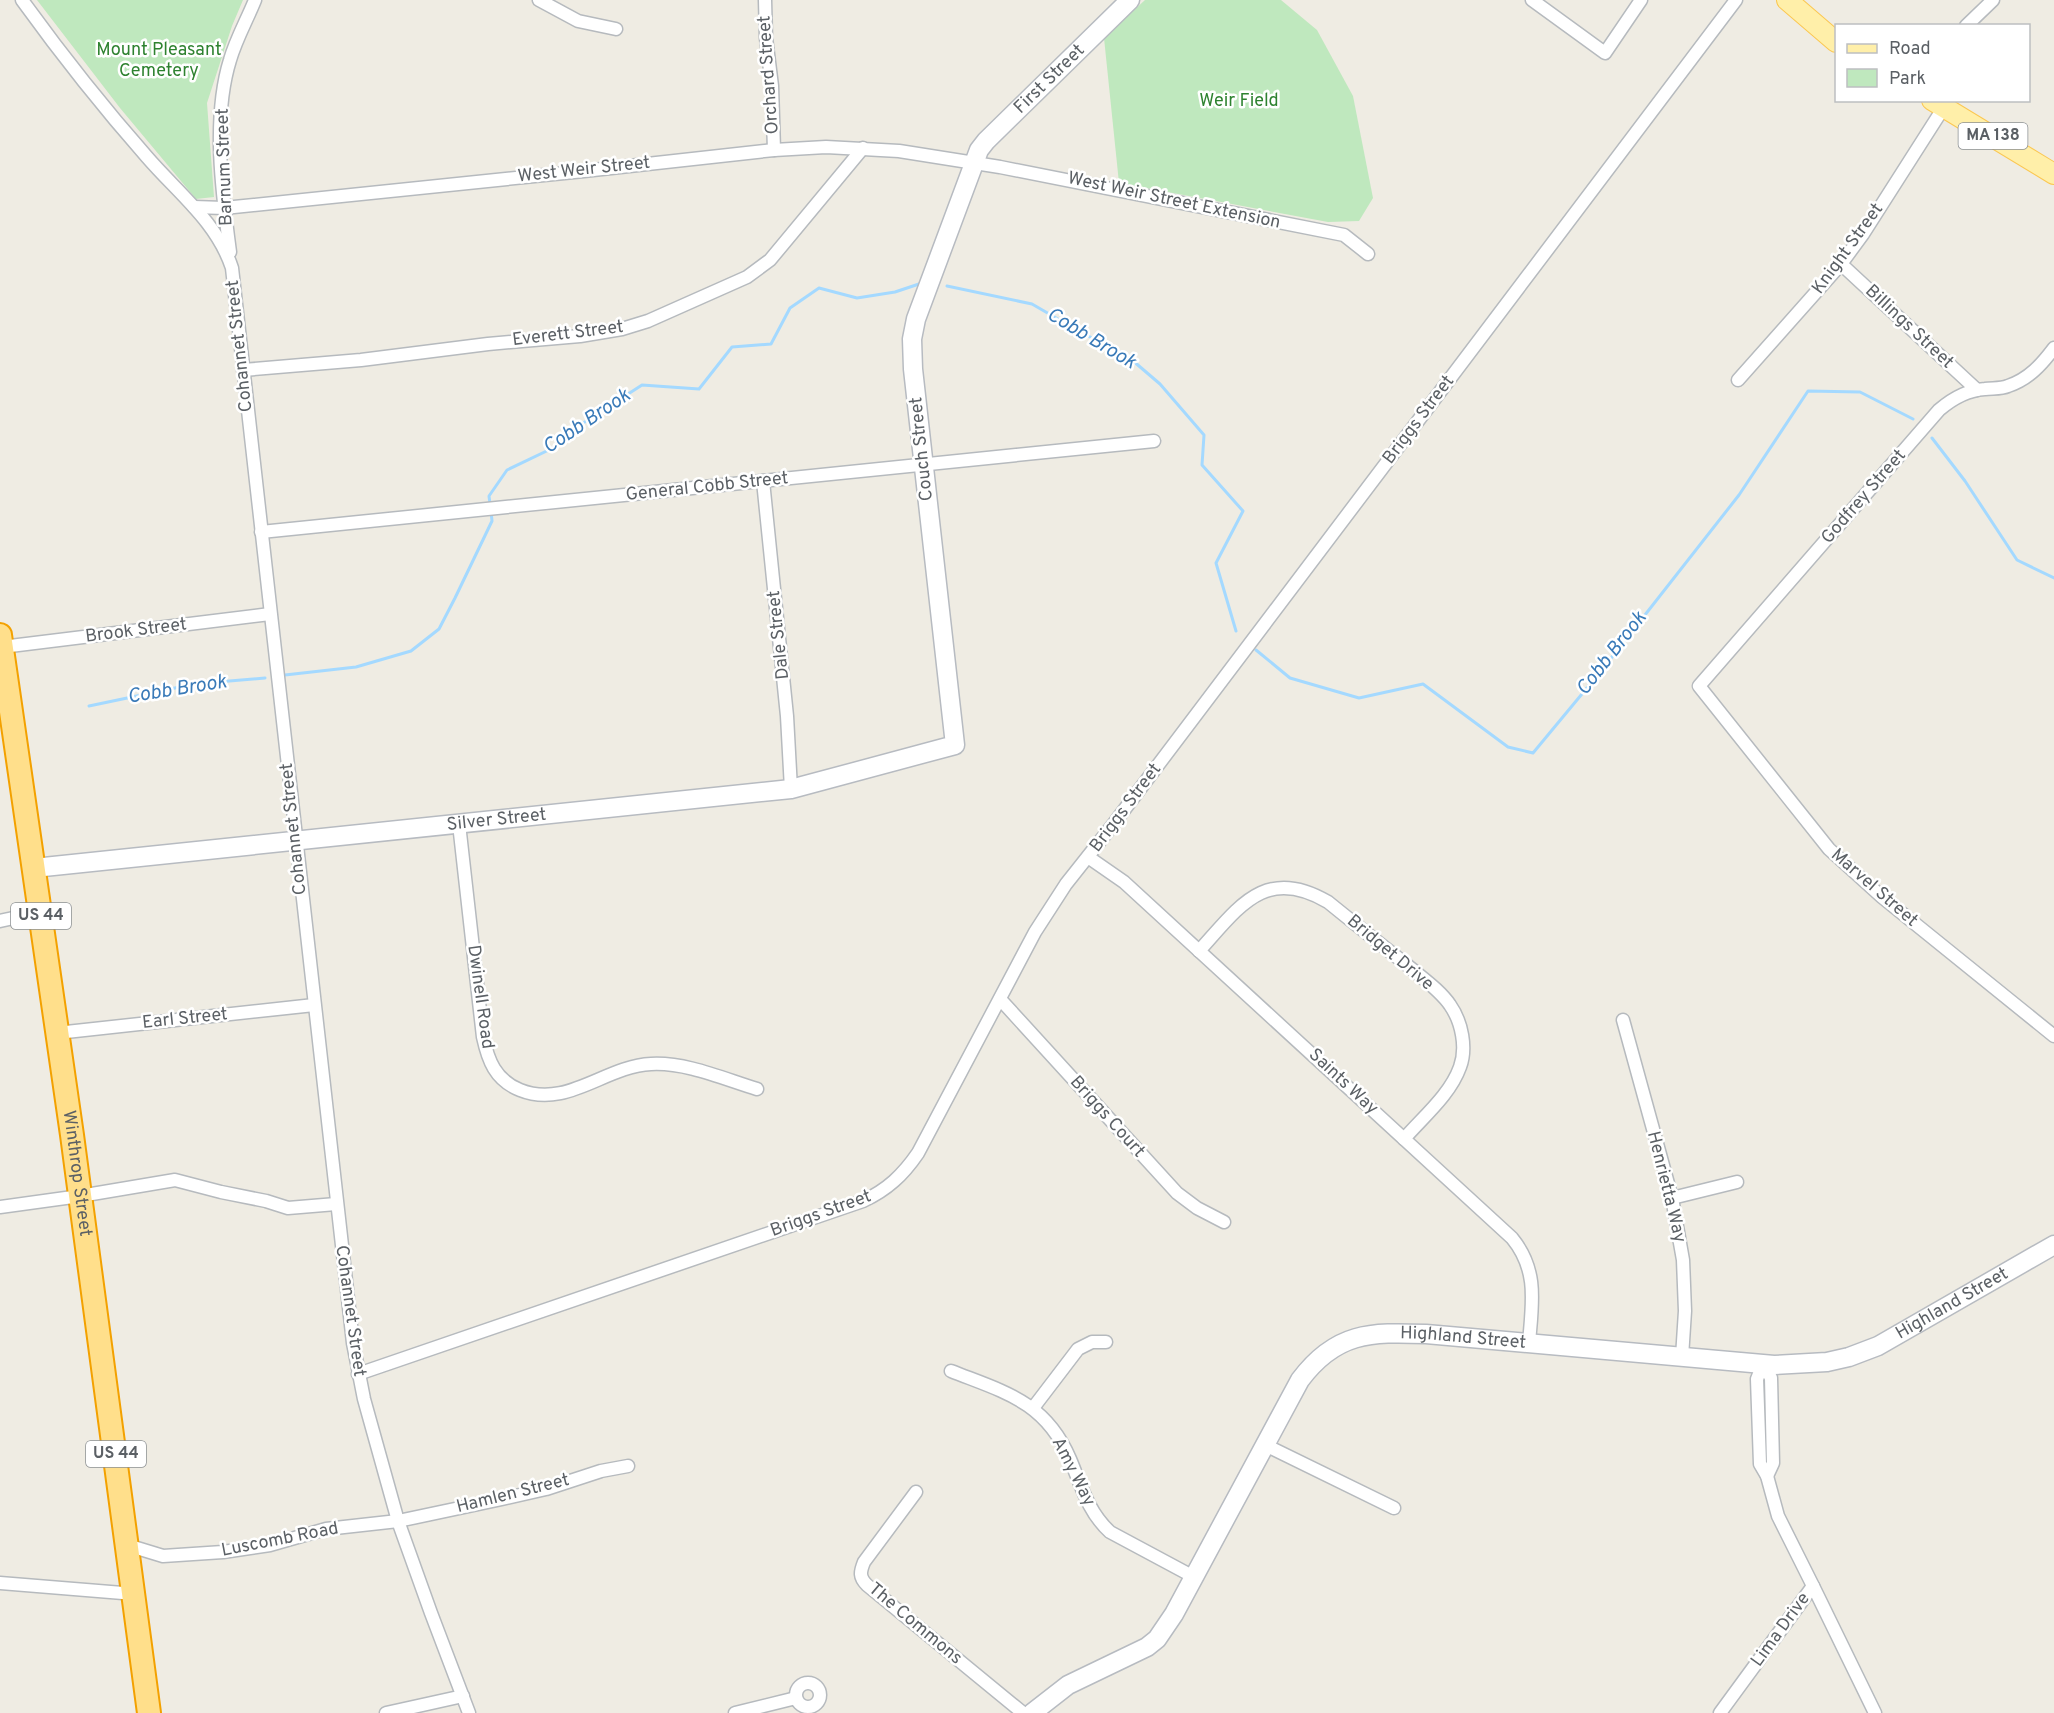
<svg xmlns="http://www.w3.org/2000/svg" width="2054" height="1713" viewBox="0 0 2054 1713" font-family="Overpass,sans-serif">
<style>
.green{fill:#bfe8be}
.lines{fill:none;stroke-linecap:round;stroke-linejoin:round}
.stream{stroke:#a4d9ff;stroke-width:3}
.street-casing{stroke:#b6babe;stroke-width:15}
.secondary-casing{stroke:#b7bbc1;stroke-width:21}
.primary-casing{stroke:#fbc751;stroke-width:22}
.highway-casing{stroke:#f3a100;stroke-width:26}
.street{stroke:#fff;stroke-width:12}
.secondary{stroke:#fff;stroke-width:18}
.primary{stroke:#ffefa9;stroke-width:20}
.highway{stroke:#ffdf8b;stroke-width:22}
.labels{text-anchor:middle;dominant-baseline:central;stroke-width:5;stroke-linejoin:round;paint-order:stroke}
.shield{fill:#fff;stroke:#8c9093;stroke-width:1.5}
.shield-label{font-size:16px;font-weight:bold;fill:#5b6065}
.park-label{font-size:18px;fill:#2e8230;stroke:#fff}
.street-label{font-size:18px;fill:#5b6065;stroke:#fff}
.water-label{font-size:20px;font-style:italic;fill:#397ab8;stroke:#fff}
</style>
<rect width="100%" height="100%" fill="#efece3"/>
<g class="green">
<path d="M37 0H243L232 26 207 103 214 197 196 199 120 108Z"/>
<path d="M1145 0H1281L1317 30 1353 96 1373 198 1359 221 1328 222 1119 183 1104 38Z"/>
</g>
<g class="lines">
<g class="stream">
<path d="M947 286 1032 304 1082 333 1125 354 1160 384 1204 435 1202 465 1243 511 1216 563 1236 631"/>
<path d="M1932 438 1965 481 2017 560 2054 578"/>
<path d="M490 504 489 496 507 470 555 447 577 427 642 385 699 389 732 347 771 344 790 308 819 288 857 298 895 292 922 283"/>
<path d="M1256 650 1290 678 1359 698 1423 684 1508 747 1533 753 1601 671 1739 495 1808 391 1860 392 1913 419"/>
<path d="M285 675 356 667 411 651 439 629 455 598 492 521 491 511"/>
<path d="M89 706 194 684 265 678"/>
</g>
<defs>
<g id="street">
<path d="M22 0C61 54 103 107 147 157 178 193 217 222 232 268L353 1343 364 1399 398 1521 431 1613 469 1713"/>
<path d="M539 0 578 21 616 29"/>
<path d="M765 0 766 38 772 86 774 150"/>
<path d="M1532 0 1605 53 1641 0"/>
<path d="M1966 26 1993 0"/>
<path d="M194 207 224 208 584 171 774 150 826 147 899 151 1000 167 1344 235 1368 254"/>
<path d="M230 252C222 192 212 118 230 60 236 39 247 20 255 0"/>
<path d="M1841 264 1977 390"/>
<path d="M2054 348C2042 364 2029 379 2008 386 2001 389 1993 388 1985 389 1967 390 1953 398 1939 410L1699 686 1829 849 1882 897 2054 1036"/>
<path d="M243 370 361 360 488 344 580 336 622 329 648 321 747 277 770 260 863 148"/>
<path d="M1738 380 1841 264 1863 234 1944 107"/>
<path d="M763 481 787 716 791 789"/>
<path d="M261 532 1154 441"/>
<path d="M2 647 270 614"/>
<path d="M459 824 483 1037C488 1060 495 1080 520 1090 567 1109 605 1066 651 1064 686 1062 724 1079 757 1089"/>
<path d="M1088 857 1124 882 1512 1238C1539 1271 1532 1304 1529 1343"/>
<path d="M0 921 41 912"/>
<path d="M1199 951C1239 907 1265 865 1328 902 1354 923 1380 944 1407 965 1421 977 1440 990 1450 1005 1462 1022 1467 1048 1460 1067 1450 1095 1423 1117 1404 1139"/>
<path d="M1000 999 1177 1193 1197 1208 1224 1222"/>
<path d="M1623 1020 1672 1198 1683 1260 1685 1311 1682 1357"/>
<path d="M57 1033 314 1005"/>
<path d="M1672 1198 1737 1182"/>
<path d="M0 1207 80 1196 175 1180 221 1192 266 1201 288 1208 336 1204"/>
<path d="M1763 1364 1771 1378 1773 1463 1767 1476"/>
<path d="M951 1371C1004 1392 1045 1401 1070 1459 1081 1485 1088 1512 1110 1532L1194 1577"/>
<path d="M358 1374 863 1201C887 1190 903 1175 918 1153L1035 932 1066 884 1112 826 1736 0"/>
<path d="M1033 1408 1078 1349 1092 1342H1106"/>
<path d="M1265 1445 1394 1508"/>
<path d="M916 1492 864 1562C860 1572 859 1577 867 1585L1023 1713"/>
<path d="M127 1545 163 1556 223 1552 270 1545 326 1529 398 1521 502 1499 546 1489 601 1471 628 1466"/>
<path d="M0 1583 135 1594"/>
<path d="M1813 1586 1875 1713"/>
<circle cx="808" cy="1695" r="12"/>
<path d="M386 1713 463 1696"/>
<path d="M735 1713 796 1698"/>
<path d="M1720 1713 1813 1586 1778 1516 1767 1476 1760 1464 1757 1379 1763 1364"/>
</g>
<g id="secondary">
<path id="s1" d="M34 868 791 789 955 745 913 369 912 339 916 319 979 150 986 141 1130 0"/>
<path id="s2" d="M1032 1713 1068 1685 1147 1647 1157 1639 1174 1614 1300 1380C1336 1332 1370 1332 1426 1334L1774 1365 1827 1362 1849 1357 1878 1346 2054 1245"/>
</g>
<g id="primary">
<path d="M1787 0 1836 42"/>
<path d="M1932 100 2054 174"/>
</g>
<g id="highway">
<path id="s3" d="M0 635 72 1135 149 1713"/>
</g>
</defs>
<use href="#street" class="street-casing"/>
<use href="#secondary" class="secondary-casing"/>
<use href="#primary" class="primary-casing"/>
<use href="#highway" class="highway-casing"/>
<use href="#street" class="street"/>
<use href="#secondary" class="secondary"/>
<use href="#primary" class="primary"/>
<use href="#highway" class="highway"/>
</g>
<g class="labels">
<g class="shield">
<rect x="1958.5" y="123" width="69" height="26" rx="4.5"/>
<rect x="11" y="903" width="60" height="26" rx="4.5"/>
<rect x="86" y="1441" width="60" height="26" rx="4.5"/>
</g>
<g class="shield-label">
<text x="1993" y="136">MA 138</text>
<text x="41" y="916">US 44</text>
<text x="116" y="1454">US 44</text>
</g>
<g class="park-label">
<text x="159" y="50">Mount Pleasant<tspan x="159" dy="21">Cemetery</tspan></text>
<text x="1239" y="101">Weir Field</text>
</g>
<g class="street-label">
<text transform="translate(769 75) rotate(-94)">Orchard Street</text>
<text stroke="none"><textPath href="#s1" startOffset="1640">First Street</textPath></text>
<text transform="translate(225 167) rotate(-92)">Barnum Street</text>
<text transform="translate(584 170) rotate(-6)">West Weir Street</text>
<text transform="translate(1174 201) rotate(12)">West Weir Street Extension</text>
<text transform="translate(1848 249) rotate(-54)">Knight Street</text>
<text transform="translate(1909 327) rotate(43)">Billings Street</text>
<text transform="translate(568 334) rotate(-7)">Everett Street</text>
<text transform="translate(240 346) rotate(-96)">Cohannet Street</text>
<text transform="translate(1419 420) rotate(-53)">Briggs Street</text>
<text transform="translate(922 449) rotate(-96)">Couch Street</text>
<text transform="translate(707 487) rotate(-6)">General Cobb Street</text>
<text transform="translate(1864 497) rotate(-49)">Godfrey Street</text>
<text transform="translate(136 631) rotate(-7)">Brook Street</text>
<text transform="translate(779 635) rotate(-96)">Dale Street</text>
<text transform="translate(1126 808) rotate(-53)">Briggs Street</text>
<text stroke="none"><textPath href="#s1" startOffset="465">Silver Street</textPath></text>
<text transform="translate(294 829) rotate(-96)">Cohannet Street</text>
<text transform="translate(1874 888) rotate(41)">Marvel Street</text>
<text transform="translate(1390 953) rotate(40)">Bridget Drive</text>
<text transform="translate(480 997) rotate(82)">Dwinell Road</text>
<text transform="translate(185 1019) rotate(-6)">Earl Street</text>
<text transform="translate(1343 1082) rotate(43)">Saints Way</text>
<text transform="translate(1107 1117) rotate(48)">Briggs Court</text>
<text stroke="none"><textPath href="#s3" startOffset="544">Winthrop Street</textPath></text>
<text transform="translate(1666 1187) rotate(76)">Henrietta Way</text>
<text transform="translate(821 1214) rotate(-20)">Briggs Street</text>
<text stroke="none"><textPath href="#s2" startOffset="1125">Highland Street</textPath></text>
<text transform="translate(350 1311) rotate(82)">Cohannet Street</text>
<text stroke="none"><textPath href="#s2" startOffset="621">Highland Street</textPath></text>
<text transform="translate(1073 1472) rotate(63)">Amy Way</text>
<text transform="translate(513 1494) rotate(-14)">Hamlen Street</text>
<text transform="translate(280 1540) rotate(-11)">Luscomb Road</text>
<text transform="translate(915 1624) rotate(40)">The Commons</text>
<text transform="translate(1781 1630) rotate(-54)">Lima Drive</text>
</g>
<g class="water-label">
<text transform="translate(1091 339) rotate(31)">Cobb Brook</text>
<text transform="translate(587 422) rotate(-34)">Cobb Brook</text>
<text transform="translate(1612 654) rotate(-52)">Cobb Brook</text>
<text transform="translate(177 690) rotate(-9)">Cobb Brook</text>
</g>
</g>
<rect x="1835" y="24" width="195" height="78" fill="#ffffff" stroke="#bdbfc1" stroke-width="1.5"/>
<rect x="1847" y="44" width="30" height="9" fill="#ffefa9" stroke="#bdbfc1" stroke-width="1.5"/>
<text x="1889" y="54" font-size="18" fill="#5b6065">Road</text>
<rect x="1847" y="69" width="30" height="18" fill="#bfe8be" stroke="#bdbfc1" stroke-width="1.5"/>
<text x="1889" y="84" font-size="18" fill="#5b6065">Park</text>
</svg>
